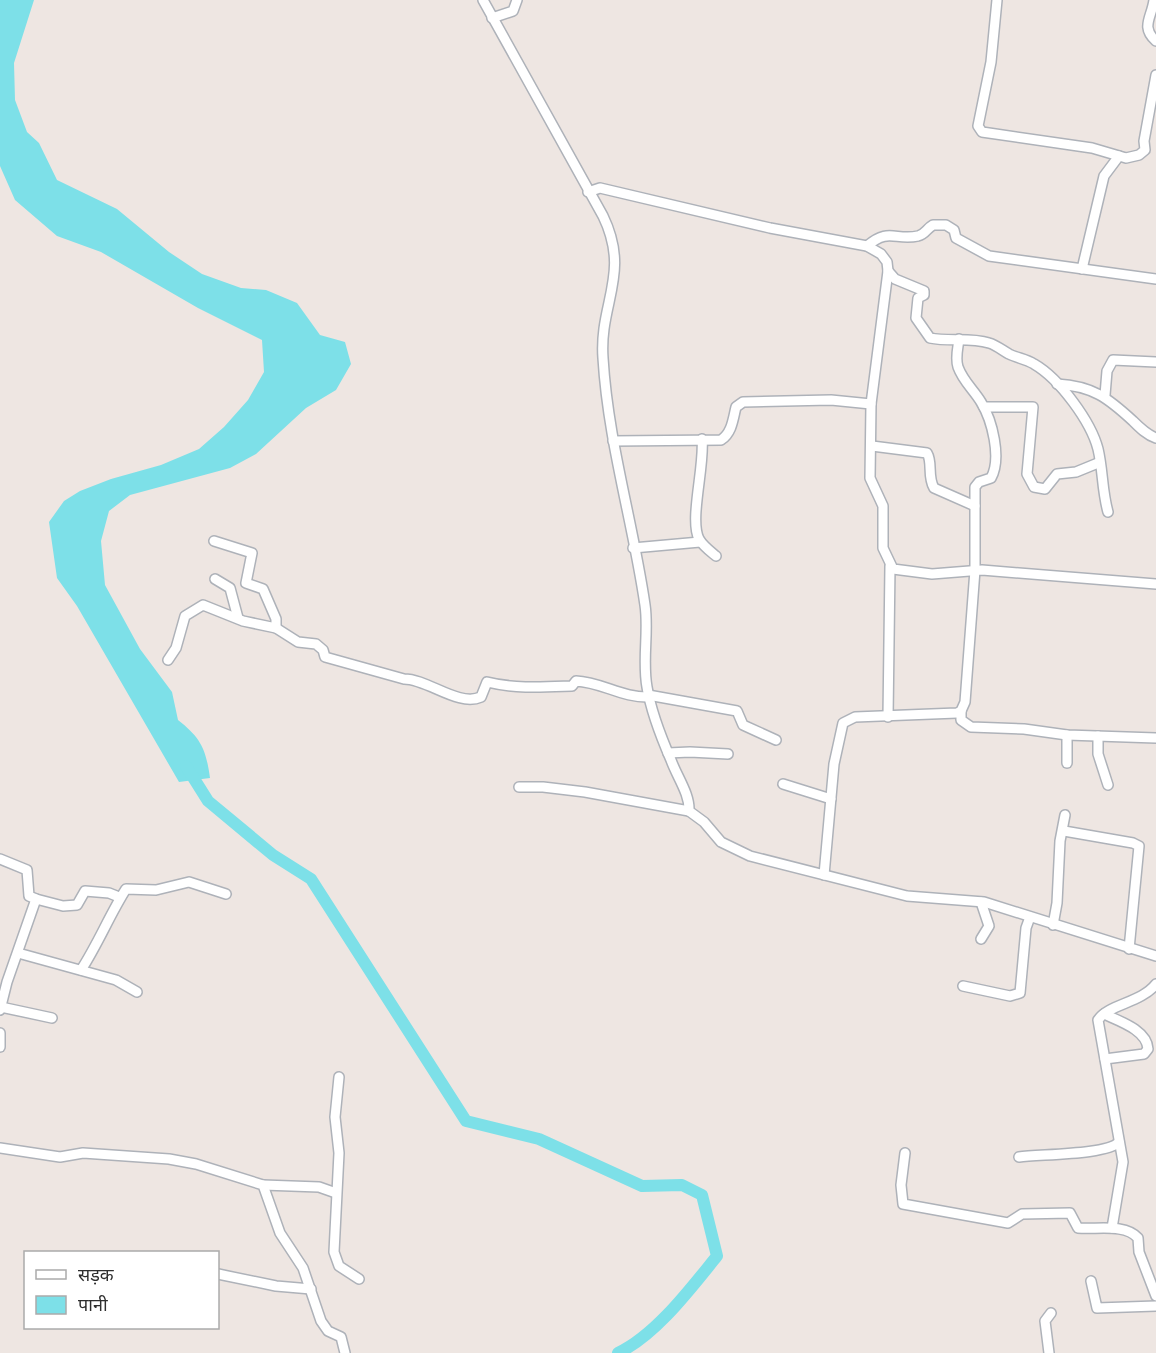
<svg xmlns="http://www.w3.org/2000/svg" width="1156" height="1353" viewBox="0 0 1156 1353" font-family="'Archivo Narrow','Noto Sans Devanagari',sans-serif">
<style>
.water{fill:#7de0e8}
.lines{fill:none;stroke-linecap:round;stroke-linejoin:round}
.river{stroke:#7de0e8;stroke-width:12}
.minor-casing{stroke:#aeb2b9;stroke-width:12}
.minor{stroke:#fff;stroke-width:9}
</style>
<rect width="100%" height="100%" fill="#eee6e2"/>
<path class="water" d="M0 0H34L14 63 15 100 27 132 39 143 57 180 117 209 169 252 202 274 241 288 266 290 297 303 320 335 345 342 351 364 336 390 306 408 256 454 230 468 130 495 109 511 101 541 105 585 140 649 172 692 178 720C201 738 206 749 210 778L179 782 77 606 57 578 49 522 64 501 80 491 111 479 161 465 199 449 224 427 248 400 264 372 262 340 198 308 101 252 57 236 15 200 0 166Z"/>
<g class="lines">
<path class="river" d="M186 766 208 801 273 855 311 879 466 1121 539 1139 642 1186 682 1185 702 1195 717 1256C691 1288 656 1335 618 1353"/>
<defs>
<g id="minor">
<path d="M483 0 603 216C631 274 599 303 603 358 608 442 633 522 645 605 649 632 642 660 647 687 651 712 661 737 671 760 677 777 690 794 689 811L704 822 721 842 750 856 907 896 984 902 1156 956"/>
<path d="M997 0 991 62 978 126 982 132 1092 148 1126 158 1139 155 1145 150 1144 141 1156 75"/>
<path d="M1154 0C1152 17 1140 27 1156 41"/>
<path d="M492 18 513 11 517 0"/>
<path d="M588 192 600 188 770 228 867 246 881 254 887 262 888 271 871 404 870 478 883 506V548L893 569 932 574 982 570 1156 584"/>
<path d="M867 246C889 227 895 241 918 236 926 234 926 229 933 225H946L954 230 956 238 989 256 1156 279"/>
<path d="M1082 269 1104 176 1119 156"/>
<path d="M888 271 895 279 924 291V295L918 298 916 318 930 338C949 342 970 337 989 343 996 345 1002 350 1009 354 1017 358 1026 359 1034 364 1060 379 1091 422 1098 449 1103 470 1102 491 1108 512"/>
<path d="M1057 384C1093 386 1108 398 1133 421 1140 428 1147 435 1156 438"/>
<path d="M1105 395 1107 371 1113 360 1156 362"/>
<path d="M984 407H1033L1027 474 1034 487 1045 489 1057 474 1076 472 1098 463"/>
<path d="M702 439C705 465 689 520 699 539 703 546 710 551 716 556"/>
<path d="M613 441 721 440C732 433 733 419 736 407L743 402 831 400 871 404"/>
<path d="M872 446 927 453C933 463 927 476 934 488L975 506"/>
<path d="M214 541 252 553 246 583 263 589 276 619V628"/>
<path d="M633 548 700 542"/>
<path d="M215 579 230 588 238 618"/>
<path d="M168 660 176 648 185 616 203 605 243 621 276 628 298 642 316 644 323 650 325 657 404 679C428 679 458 707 481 697L487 682C515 689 544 687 572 686L576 681C601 682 623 698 649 697"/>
<path d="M648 695 737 711 743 725 776 740"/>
<path d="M961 711V720L971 727 1024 729 1067 735 1156 738"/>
<path d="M888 717 890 566"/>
<path d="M1067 735V763"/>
<path d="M1098 736V754L1108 785"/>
<path d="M668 753 690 752 728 754"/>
<path d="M783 784 831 799"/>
<path d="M519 787H543L585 792 689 811"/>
<path d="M1064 831 1133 843 1139 846 1129 949"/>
<path d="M0 859 27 870 29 896 36 899 7 982 0 1010"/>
<path d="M824 875 834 764 843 723 855 717 957 713 961 711 965 702 975 570V487L979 482 991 478C1002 458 992 420 981 402 973 389 963 381 958 367 955 358 958 348 959 339"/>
<path d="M36 899 63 906 77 905 85 891 109 893 119 897"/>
<path d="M1053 925 1057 903 1060 841 1065 815"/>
<path d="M981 939 989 926 981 902"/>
<path d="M18 953 116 980 137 992"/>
<path d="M81 970C98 944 110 914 126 889L156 890 189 882 226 894"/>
<path d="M963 986 1010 996 1020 993 1026 928 1030 917"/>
<path d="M1 1007 52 1018"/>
<path d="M1104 1014C1119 1021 1147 1030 1148 1049L1144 1054 1105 1059"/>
<path d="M0 1033V1047"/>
<path d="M339 1077 335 1117 339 1153 334 1252 339 1266 359 1279"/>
<path d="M0 1148 60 1157 83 1153 169 1159 196 1164 263 1185 280 1233 303 1268 321 1321 328 1331 341 1337 345 1353"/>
<path d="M905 1153 901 1185 903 1204 1008 1223 1022 1214 1070 1213 1078 1228C1095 1230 1125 1223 1138 1238L1139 1252 1156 1296"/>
<path d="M1019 1157C1040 1154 1107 1155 1119 1142"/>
<path d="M263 1185 319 1187 336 1193"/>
<path d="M1112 1228 1123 1162 1098 1020C1109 1004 1141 1003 1156 984"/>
<path d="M218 1274 276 1286 311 1289"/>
<path d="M1091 1281 1097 1308 1156 1306"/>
<path d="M1049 1353 1045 1321 1051 1313"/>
</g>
</defs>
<use href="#minor" class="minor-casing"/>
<use href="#minor" class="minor"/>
</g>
<rect x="24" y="1251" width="195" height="78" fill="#ffffff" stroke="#ababab" stroke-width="1.5"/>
<rect x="36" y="1270" width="30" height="9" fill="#ffffff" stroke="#ababab" stroke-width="1.5"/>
<text x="78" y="1281" font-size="18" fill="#2e2e2e">सड़क</text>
<rect x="36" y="1296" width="30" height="18" fill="#7de0e8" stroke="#ababab" stroke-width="1.5"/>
<text x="78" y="1311" font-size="18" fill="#2e2e2e">पानी</text>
</svg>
